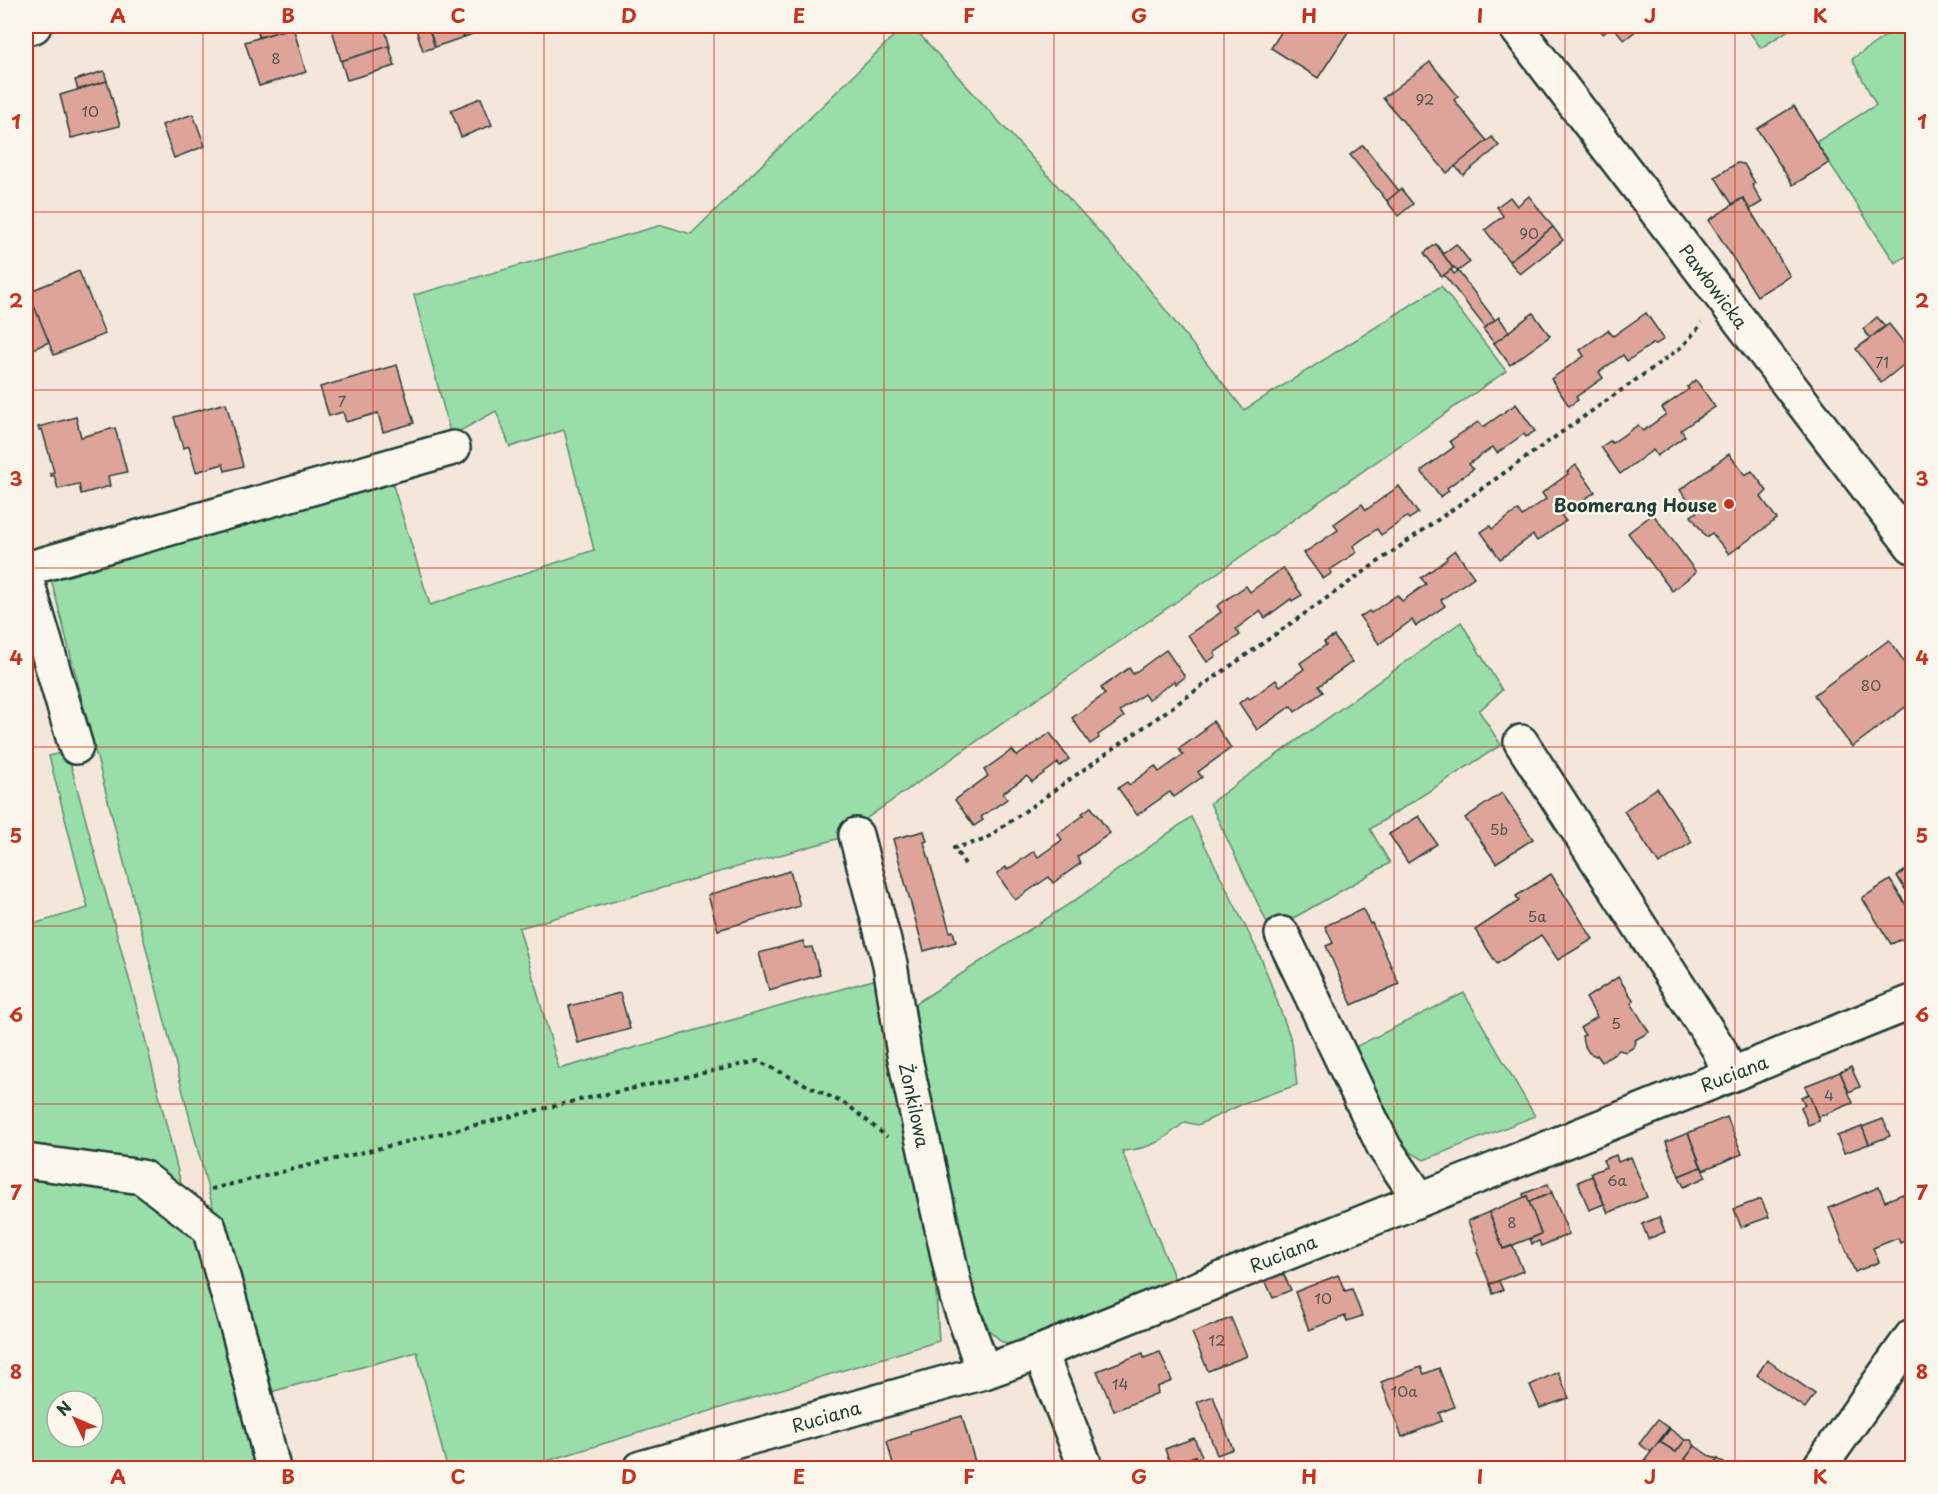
<svg xmlns="http://www.w3.org/2000/svg" width="1938" height="1494" viewBox="0 0 1938 1494" font-family="'Playpen Sans',sans-serif">
<style>
.green{fill:#99dda8;stroke:#5c8d6e;stroke-width:1.5;fill-rule:evenodd}
.building{fill:#dea49a;stroke:#1f3d34;stroke-width:1.5}
.lines{fill:none;stroke-linecap:round;stroke-linejoin:round}
.minor-casing{stroke:#1f3d34;stroke-width:38}
.path{stroke:#1f3d34;stroke-width:4;stroke-dasharray:4.5 4.5;stroke-linecap:butt}
.minor{stroke:#fbf7ec;stroke-width:33}
.grid{fill:none;stroke:#c8321e;stroke-width:1.5;stroke-opacity:0.55}
.poi-dot{fill:#c8321e;stroke:#fbf7ec;stroke-width:2}
.labels{text-anchor:middle;dominant-baseline:central;stroke-width:5;stroke-linejoin:round;paint-order:stroke}
.number-label{font-size:15px;fill:#4f574e}
.street-label{font-size:18px;fill:#1f3d34;stroke:#fbf7ec}
.poi-label{font-size:18px;font-weight:bold;fill:#1f3d34;stroke:#fbf7ec;text-anchor:end}
.neatline{fill:none;stroke:#c8321e;stroke-width:2}
.grid-label{font-size:20px;text-anchor:middle;font-weight:bold;fill:#c8321e}
</style>
<rect width="100%" height="100%" fill="#f5e6dc"/>
<filter id="ink" filterUnits="userSpaceOnUse"><feTurbulence type="fractalNoise" baseFrequency=".0167" numOctaves="2"/><feDisplacementMap in="SourceGraphic" scale="12" xChannelSelector="R" yChannelSelector="G"/><feConvolveMatrix kernelMatrix="1 2 1 2 8 2 1 2 1" color-interpolation-filters="sRGB"/></filter>
<g filter="url(#ink)">
<g class="green">
<path d="M904 26H912L1134 270 1244 410 1441 286 1506 371 837 839 519 928 559 1069 880 978 934 1261 939 1341 524 1468H447L417 1352 267 1393 210 1197 50 575 392 482 430 605 594 550 564 430 510 447 496 411 451 436 414 295 662 225 691 234Z"/>
<path d="M1745 26H1795L1761 48Z"/>
<path d="M1900 26H1912V253L1895 263 1816 142 1876 105 1852 59Z"/>
<path d="M1461 622 1502 690 1479 711 1501 745 1370 829 1390 863 1290 920 1269 927 1210 803Z"/>
<path d="M67 751 143 1030 200 1261 259 1468H26V926L88 908 49 756ZM57 1401H93V1437H57Z"/>
<path d="M1191 817 1262 960 1292 1042 1297 1085 1247 1102 1198 1125 1185 1122C1163 1140 1152 1149 1122 1151L1177 1284 1020 1345 1002 1342 989 1330 963 1262 920 1052 915 1004 1083 895Z"/>
<path d="M1464 993 1535 1116 1424 1160 1398 1145 1353 1048Z"/>
</g>
<g class="building">
<path d="M268 26H272L275 33 259 37 257 28Z"/>
<path d="M331 26H384L390 47 341 61Z"/>
<path d="M415 26H428L435 47 423 51Z"/>
<path d="M428 26H460L464 37 435 47Z"/>
<path d="M460 26H492L493 27 464 37Z"/>
<path d="M1285 26H1352L1318 78 1271 48Z"/>
<path d="M1596 26H1642L1624 40 1613 26 1603 34Z"/>
<path d="M293 27 306 72 259 86 245 42Z"/>
<path d="M389 46 395 66 347 80 341 61Z"/>
<path d="M1430 62 1458 96 1454 100 1487 141 1447 173 1383 98Z"/>
<path d="M104 71 107 81 78 90 75 80Z"/>
<path d="M107 81 120 126 71 138 60 95Z"/>
<path d="M481 98 492 125 461 137 451 110Z"/>
<path d="M1794 106 1829 163 1793 185 1757 129Z"/>
<path d="M193 114 205 146 174 158 162 125Z"/>
<path d="M1492 137 1499 146 1463 175 1455 166Z"/>
<path d="M1363 145 1399 191 1387 201 1350 155Z"/>
<path d="M1737 163 1744 164 1755 183 1752 185 1762 202 1749 210 1743 198 1732 204 1715 177Z"/>
<path d="M1401 189 1413 204 1398 216 1387 201Z"/>
<path d="M1529 196 1553 227 1509 261 1485 230 1503 216 1497 207 1510 197 1517 206Z"/>
<path d="M1743 198 1790 276 1757 296 1709 220Z"/>
<path d="M1553 227 1563 240 1520 274 1509 261Z"/>
<path d="M1436 244 1453 268 1442 277 1424 253Z"/>
<path d="M1456 244 1470 262 1458 271 1454 267 1453 268 1443 254Z"/>
<path d="M1451 270 1454 274 1458 271 1495 320 1485 327 1444 275Z"/>
<path d="M79 271 105 334 54 355 28 292Z"/>
<path d="M34 306 49 342 26 352V310Z"/>
<path d="M1533 313 1550 336 1510 365 1494 343Z"/>
<path d="M1646 313 1664 339 1655 345 1654 343 1627 361 1623 355 1599 372 1603 378 1576 397 1578 400 1569 406 1551 379 1584 356 1580 350 1608 330 1613 336Z"/>
<path d="M1499 317 1509 332 1494 343 1483 329Z"/>
<path d="M1877 317 1885 326 1870 338 1863 329Z"/>
<path d="M1889 324 1912 353V358L1881 383 1856 349Z"/>
<path d="M397 365 414 423 383 432 378 413 346 422 343 412 329 416 320 387Z"/>
<path d="M1696 380 1715 407 1681 430 1685 436 1657 456 1653 450 1620 474 1601 447 1610 441 1612 443 1638 425 1643 431 1666 414 1662 408 1689 389 1687 387Z"/>
<path d="M226 403 243 466 225 471 223 464 196 472 189 446 183 448 174 417Z"/>
<path d="M1516 404 1535 431 1526 437 1524 434 1497 453 1493 447 1469 464 1473 469 1447 488 1449 491 1440 497 1421 471 1454 447 1450 441 1478 422 1483 427Z"/>
<path d="M76 417 81 437 115 428 127 472 108 476 110 486 81 494 79 484 58 489 54 475 51 476 50 473 54 472 42 429 39 430 38 427Z"/>
<path d="M1729 454 1745 475 1752 471 1767 491 1761 497 1777 519 1729 554 1712 533 1706 537 1691 516 1697 512 1680 490Z"/>
<path d="M1576 465 1595 492 1561 515 1566 521 1537 541 1533 535 1500 559 1481 532 1490 526 1492 529 1518 510 1522 516 1546 499 1542 493 1568 474 1567 472Z"/>
<path d="M1399 486 1418 513 1409 519 1407 517 1381 535 1377 529 1353 546 1357 552 1330 570 1332 573 1323 579 1304 553 1338 530 1334 524 1362 504 1366 510Z"/>
<path d="M1653 514 1696 572 1672 591 1628 533Z"/>
<path d="M1455 550 1474 577 1441 600 1445 606 1416 626 1412 620 1379 644 1360 617 1369 611 1371 613 1397 595 1402 601 1426 584 1421 578 1447 559 1446 557Z"/>
<path d="M1283 568 1302 595 1292 601 1291 599 1265 618 1260 611 1236 629 1240 635 1214 653 1216 656 1207 662 1188 635 1221 612 1217 606 1246 586 1250 592Z"/>
<path d="M1334 636 1352 662 1319 686 1323 692 1295 712 1291 706 1257 730 1239 703 1248 697 1250 699 1276 680 1280 686 1304 669 1300 663 1326 645 1324 642Z"/>
<path d="M1889 640 1912 673V702L1852 747 1814 695Z"/>
<path d="M1166 650 1185 677 1176 684 1174 681 1148 700 1144 694 1120 711 1124 717 1098 735 1099 738 1090 744 1072 718 1105 694 1101 688 1129 668 1133 674Z"/>
<path d="M1213 721 1231 748 1198 772 1202 777 1174 797 1170 792 1137 815 1118 788 1127 782 1129 785 1155 766 1159 772 1183 755 1179 749 1205 730 1204 728Z"/>
<path d="M1050 733 1069 759 1060 766 1058 763 1032 782 1027 776 1003 793 1007 799 981 817 983 820 974 826 955 800 988 776 984 770 1012 750 1017 756Z"/>
<path d="M1657 788 1692 842 1659 864 1624 811Z"/>
<path d="M1502 793 1533 839 1496 863 1465 818Z"/>
<path d="M1091 807 1110 833 1077 857 1081 863 1053 883 1049 877 1015 900 997 874 1006 867 1007 870 1034 851 1038 857 1062 840 1058 834 1084 815 1082 813Z"/>
<path d="M1419 816 1437 844 1408 863 1389 834Z"/>
<path d="M924 831 927 841 924 842 950 932 953 931 956 942 924 951 893 839Z"/>
<path d="M1912 866V901L1897 876Z"/>
<path d="M790 871 800 906 718 930 708 895Z"/>
<path d="M1551 874 1593 939 1558 960 1541 935 1497 964 1475 930 1519 901 1516 896Z"/>
<path d="M1890 880 1912 914V935L1891 944 1862 898Z"/>
<path d="M1363 909 1370 924 1372 923 1399 984 1352 1005 1326 946 1333 943 1325 926Z"/>
<path d="M803 941 805 948 812 947 820 975 769 990 759 953Z"/>
<path d="M1618 977 1634 1001 1631 1003 1649 1032 1635 1040 1636 1042 1634 1047 1626 1052 1619 1050 1602 1062 1597 1055 1596 1056 1589 1053 1583 1043 1582 1036 1585 1035 1580 1028 1597 1017 1586 998Z"/>
<path d="M620 993 630 1029 578 1043 569 1006Z"/>
<path d="M1851 1067 1860 1087 1849 1092 1840 1072Z"/>
<path d="M1840 1072 1853 1103 1818 1117 1805 1086Z"/>
<path d="M1809 1094 1819 1121 1808 1125 1801 1107 1805 1105 1801 1097Z"/>
<path d="M1727 1117 1742 1154 1703 1170 1688 1133Z"/>
<path d="M1883 1119 1890 1136 1869 1144 1862 1127Z"/>
<path d="M1862 1127 1869 1144 1844 1153 1837 1136Z"/>
<path d="M1688 1133 1701 1167 1679 1176 1666 1142Z"/>
<path d="M1616 1155 1618 1162 1631 1157 1647 1197 1608 1213 1591 1173 1606 1167 1603 1160Z"/>
<path d="M1701 1167 1706 1177 1684 1187 1679 1176Z"/>
<path d="M1592 1176 1604 1204 1589 1210 1578 1182Z"/>
<path d="M1548 1184 1552 1193 1529 1202 1527 1196 1524 1198 1523 1194Z"/>
<path d="M1879 1187 1885 1201 1903 1194 1912 1218V1238L1900 1243 1898 1238 1873 1248 1879 1262 1855 1272 1829 1208Z"/>
<path d="M1552 1193 1569 1234 1541 1246 1539 1241 1532 1244 1530 1239 1541 1234 1529 1202Z"/>
<path d="M1527 1196 1541 1234 1503 1249 1489 1212Z"/>
<path d="M1761 1199 1769 1217 1741 1227 1734 1209Z"/>
<path d="M1489 1212 1503 1249 1513 1246 1523 1271 1490 1284 1477 1252 1479 1250 1468 1221Z"/>
<path d="M1659 1217 1665 1232 1648 1239 1642 1224Z"/>
<path d="M1283 1273 1291 1290 1273 1298 1265 1280Z"/>
<path d="M1338 1275 1345 1291 1352 1289 1362 1316 1347 1321 1345 1316 1309 1330 1295 1292Z"/>
<path d="M1499 1281 1503 1290 1493 1294 1490 1284Z"/>
<path d="M1231 1318 1247 1356 1208 1371 1192 1333Z"/>
<path d="M1160 1352 1172 1381 1157 1387 1158 1393 1114 1411 1097 1371 1143 1353 1144 1358Z"/>
<path d="M1767 1360 1815 1394 1805 1408 1757 1375Z"/>
<path d="M1421 1367 1424 1374 1439 1368 1454 1407 1439 1413 1442 1421 1402 1437 1381 1382Z"/>
<path d="M1558 1372 1569 1398 1540 1408 1530 1385Z"/>
<path d="M1213 1396 1233 1449 1217 1455 1197 1402Z"/>
<path d="M962 1416 975 1462 951 1468H894L887 1441 910 1434V1431Z"/>
<path d="M1657 1420 1669 1428 1651 1452 1639 1444Z"/>
<path d="M1669 1428 1670 1429 1660 1442 1676 1452 1685 1440H1691L1695 1446 1685 1459 1698 1468H1656L1645 1460Z"/>
<path d="M1670 1429 1685 1440 1676 1452 1660 1442Z"/>
<path d="M1194 1438 1202 1456 1196 1459 1195 1456 1171 1466 1165 1449Z"/>
<path d="M1695 1446 1711 1457 1718 1459 1711 1468H1698L1685 1459Z"/>
<path d="M1195 1456 1200 1468H1164L1171 1466Z"/>
<path d="M1718 1459 1731 1468H1711Z"/>
</g>
<g class="lines">
<defs>
<g id="minor">
<path d="M1515 26 1912 546"/>
<path d="M26 28 34 26"/>
<path d="M26 569 453 448"/>
<path d="M26 578 76 747"/>
<path d="M1521 742 1719 1049 1730 1075"/>
<path d="M856 835 890 964 904 1054 957 1297 984 1372"/>
<path d="M1282 934 1384 1147 1419 1198"/>
<path d="M26 1161 142 1177 209 1228 240 1337 273 1468"/>
<path d="M1040 1352 1086 1468"/>
<path d="M641 1468 984 1372 1040 1352 1912 1002"/>
<path d="M1819 1468 1912 1336"/>
</g>
</defs>
<use href="#minor" class="minor-casing"/>
<g class="path">
<path d="M965 864 954 848 984 840 1657 365 1684 345 1702 323"/>
<path d="M211 1189 575 1101 758 1061 849 1106 887 1137"/>
</g>
<use href="#minor" class="minor"/>
</g>
</g>
<path class="grid" d="M203 26V1468M373 26V1468M544 26V1468M714 26V1468M884 26V1468M1054 26V1468M1224 26V1468M1394 26V1468M1565 26V1468M1735 26V1468M26 212H1912M26 390H1912M26 568H1912M26 747H1912M26 926H1912M26 1104H1912M26 1282H1912"/>
<circle class="poi-dot" cx="1729" cy="504" r="6"/>
<g class="labels">
<g class="number-label">
<text x="276" y="57">8</text>
<text x="1425" y="98">92</text>
<text x="90" y="110">10</text>
<text x="1529" y="232">90</text>
<text x="1882" y="361">71</text>
<text x="342" y="400">7</text>
<text x="1871" y="684">80</text>
<text x="1499" y="828">5b</text>
<text x="1537" y="915">5a</text>
<text x="1616" y="1022">5</text>
<text x="1829" y="1094">4</text>
<text x="1617" y="1179">6a</text>
<text x="1512" y="1221">8</text>
<text x="1323" y="1297">10</text>
<text x="1217" y="1339">12</text>
<text x="1120" y="1383">14</text>
<text x="1404" y="1390">10a</text>
</g>
<g class="street-label">
<text transform="translate(1714 286) rotate(53)">Pawłowicka</text>
<text transform="translate(1734 1073) rotate(-21)">Ruciana</text>
<text transform="translate(915 1105) rotate(78)">Żonkilowa</text>
<text transform="translate(1283 1253) rotate(-22)">Ruciana</text>
<text transform="translate(826 1416) rotate(-16)">Ruciana</text>
</g>
<g class="poi-label">
<text x="1717" y="504">Boomerang House</text>
</g>
</g>
<rect width="1938" height="1494" fill="none" stroke="#fbf7ec" stroke-width="66"/>
<g transform="translate(75 1419) rotate(314)"><circle r="28" fill="#fbf7ec" stroke="#a3ada2" stroke-width="1.5"/>
<path d="M0-4.5L10 22L0 15L-10 22Z" fill="#c8321e"/>
<text y="-9" font-size="16" font-weight="bold" text-anchor="middle" fill="#1f3d34">N</text>
</g>
<rect x="33" y="33" width="1872" height="1428" class="neatline"/>
<g class="grid-label">
<text x="118" y="23">A</text>
<text x="288" y="23">B</text>
<text x="458" y="23">C</text>
<text x="629" y="23">D</text>
<text x="799" y="23">E</text>
<text x="969" y="23">F</text>
<text x="1139" y="23">G</text>
<text x="1309" y="23">H</text>
<text x="1480" y="23">I</text>
<text x="1650" y="23">J</text>
<text x="1820" y="23">K</text>
<text x="16" y="129">1</text>
<text x="1922" y="129">1</text>
<text x="16" y="308">2</text>
<text x="1922" y="308">2</text>
<text x="16" y="486">3</text>
<text x="1922" y="486">3</text>
<text x="16" y="665">4</text>
<text x="1922" y="665">4</text>
<text x="16" y="843">5</text>
<text x="1922" y="843">5</text>
<text x="16" y="1022">6</text>
<text x="1922" y="1022">6</text>
<text x="16" y="1200">7</text>
<text x="1922" y="1200">7</text>
<text x="16" y="1379">8</text>
<text x="1922" y="1379">8</text>
<text x="118" y="1484">A</text>
<text x="288" y="1484">B</text>
<text x="458" y="1484">C</text>
<text x="629" y="1484">D</text>
<text x="799" y="1484">E</text>
<text x="969" y="1484">F</text>
<text x="1139" y="1484">G</text>
<text x="1309" y="1484">H</text>
<text x="1480" y="1484">I</text>
<text x="1650" y="1484">J</text>
<text x="1820" y="1484">K</text>
</g>
</svg>
